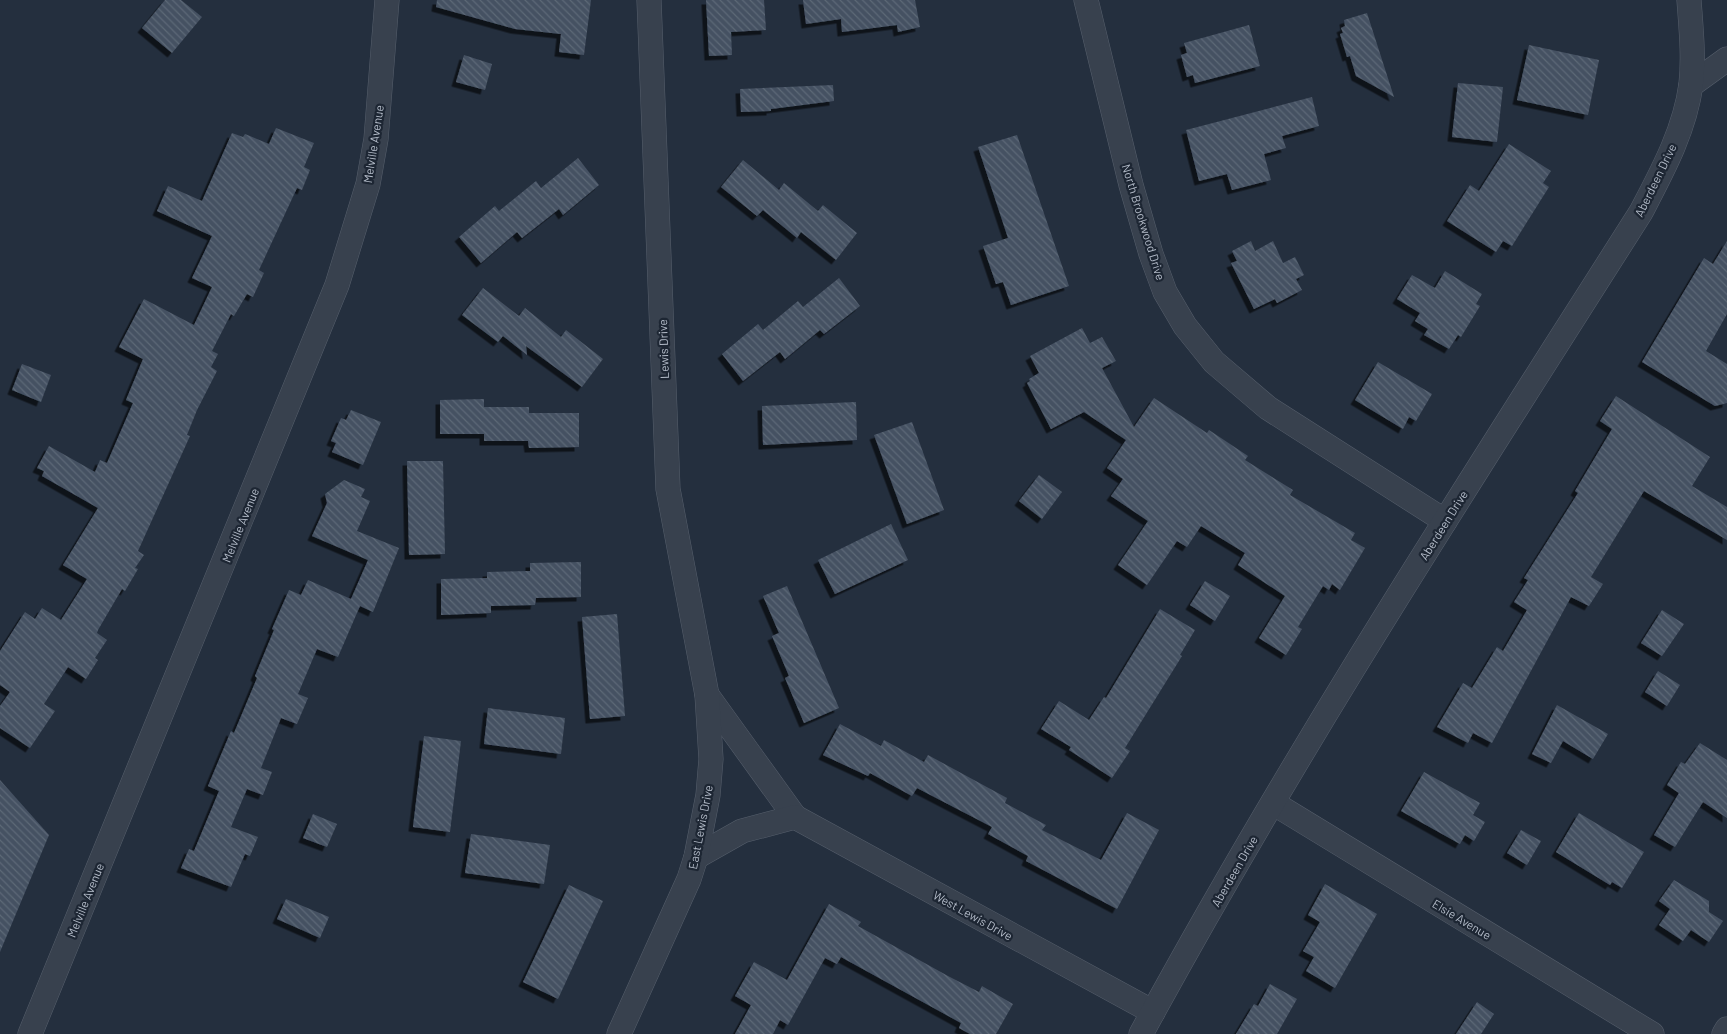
<svg xmlns="http://www.w3.org/2000/svg" width="1727" height="1034" viewBox="0 0 1727 1034" font-family="Barlow,sans-serif">
<style>
.building{fill:url(#building-back-hatch);filter:url(#shadow)}
.lines{fill:none;stroke-linecap:round;stroke-linejoin:round}
.minor-casing{stroke:#565f6c;stroke-width:25}
.minor{stroke:#38414e;stroke-width:24}
.labels{text-anchor:middle;dominant-baseline:central;stroke-width:4.5;stroke-linejoin:round;paint-order:stroke}
.street-label{font-size:12px;fill:#b4bcc9;stroke:#1d2633}
</style>
<defs>
<pattern id="building-back-hatch" width="6" height="6" patternUnits="userSpaceOnUse" patternTransform="scale(1.25)"><rect width="6" height="6" fill="#455162"/><path d="M-1 5l2 2M0 0l6 6M5-1l2 2" fill="none" stroke="#5d6877"/></pattern>
<filter id="shadow"><feDropShadow dx="-4.5" dy="4.5" stdDeviation="0" flood-color="#0009"/></filter>
</defs>
<rect width="100%" height="100%" fill="#242f3e"/>
<g class="building">
<path d="M165 0H181L202 17 172 53 142 28Z"/>
<path d="M437 0H591L584 55 559 52 561 34 515 29 436 7Z"/>
<path d="M706 0H764L766 30 731 32 732 55 709 56Z"/>
<path d="M803 0H915L920 27 898 32 897 25 842 32 841 19 806 24Z"/>
<path d="M1367 13 1394 97 1356 76 1350 56 1347 57 1340 34 1343 33 1341 28 1345 26 1344 20Z"/>
<path d="M1249 25 1260 66 1195 83 1193 75 1187 77 1181 55 1187 53 1184 43Z"/>
<path d="M1529 45 1599 60 1588 115 1517 100Z"/>
<path d="M464 55 492 64 485 90 456 82Z"/>
<path d="M1458 83 1503 87 1497 142 1452 137Z"/>
<path d="M833 85 834 101 771 109V111L741 112 740 89Z"/>
<path d="M1312 97 1319 126 1282 136 1286 148 1264 154 1271 180 1232 190 1227 174 1199 181 1186 130Z"/>
<path d="M276 128 314 143 304 167 310 170 302 190 297 188 259 270 264 273 253 297 247 294 234 316 231 314 212 351 218 354 211 367 217 371 197 410 187 435 190 436 138 551 144 555 135 568 138 569 125 591 122 589 98 630 97 633 107 640 95 658 98 660 86 679 68 667 44 704 55 711 30 748 0 728V706L10 692 0 685V651L25 612 35 619 42 608 61 620 87 579 63 565 98 508 42 476 44 471 37 468 49 446 95 472 100 460 107 463 133 403 126 400 143 359 119 347 144 299 194 325 212 287 192 278 212 236 157 211 168 186 202 201 232 133 243 137 245 134 269 144Z"/>
<path d="M1017 135 1069 286 1011 305 1003 282 996 284 983 246 1008 238 978 147Z"/>
<path d="M1509 144 1551 171 1543 183 1549 187 1512 246 1503 241 1496 252 1447 221 1470 185 1479 191Z"/>
<path d="M578 158 599 185 563 215 559 209 522 238 517 232 481 263 459 237 495 206 499 211 536 181 541 188Z"/>
<path d="M743 160 779 190 784 183 818 211 823 205 857 233 836 260 801 232 797 238 763 210 757 216 721 187Z"/>
<path d="M1251 241 1255 251 1273 241 1283 263 1295 257 1304 275 1296 279 1302 290 1277 303 1275 299 1254 309 1231 263 1237 261 1232 251Z"/>
<path d="M1727 241V314L1706 351 1727 364V403L1715 406 1642 362 1704 258 1713 264Z"/>
<path d="M1445 271 1482 294 1476 304 1480 306 1461 337 1458 335 1449 349 1424 335 1428 329 1415 321 1420 313 1397 299 1412 275 1435 288Z"/>
<path d="M839 278 860 306 824 334 820 330 785 359 780 352 743 381 722 354 758 324 763 330 798 301 803 307Z"/>
<path d="M483 288 519 316 525 308 561 337 566 330 603 359 582 387 526 346 527 355 503 336 498 342 462 315Z"/>
<path d="M1082 328 1090 343 1102 337 1116 361 1102 368 1134 427 1154 398 1207 433 1209 430 1248 456 1245 460 1293 490 1290 495 1355 533 1351 540 1365 548 1340 590 1332 584 1329 590 1323 586 1298 627 1302 629 1286 655 1259 638 1285 596 1238 565 1245 553 1201 526 1187 547 1177 541 1147 585 1118 565 1148 521 1111 496 1123 479 1107 468 1126 440 1084 412 1051 429 1027 383 1030 381 1029 379 1039 373 1030 356Z"/>
<path d="M1378 362 1432 394 1416 421 1409 417 1403 429 1355 400Z"/>
<path d="M22 364 51 375 41 402 12 390Z"/>
<path d="M1616 396 1710 457 1692 486 1727 507V540L1644 491 1591 577 1603 584 1589 606 1571 597 1492 743 1473 733 1468 743 1437 727 1463 683 1472 688 1497 647 1503 651 1527 610 1514 602 1528 580 1524 578 1578 493 1575 491 1612 429 1600 421Z"/>
<path d="M484 399V407H529V413H579V447L529 448 528 441H484V434H440V400Z"/>
<path d="M856 402 857 440 763 445 762 406Z"/>
<path d="M351 410 381 422 363 465 332 452 336 443 331 441 341 418 346 420Z"/>
<path d="M912 422 944 510 907 524 874 435Z"/>
<path d="M407 461H443L445 554 409 555Z"/>
<path d="M1039 475 1062 492 1042 519 1019 501Z"/>
<path d="M344 480 365 489 361 497 370 501 357 531 399 548 373 612 360 606 338 657 317 649 298 694 308 698 297 724 281 718 261 768 272 772 263 795 247 789 231 827 258 837 250 856 245 854 231 887 181 868 189 849 194 851 219 791 208 786 231 731 234 733 257 678 255 676 274 630 272 629 289 590 301 595 308 580 351 599 368 560 312 536 327 503 325 494Z"/>
<path d="M891 524 908 560 835 594 818 560Z"/>
<path d="M581 562V597L536 598 535 605 491 606V613L441 615V579L487 578V572L530 571V563Z"/>
<path d="M1205 581 1230 596 1215 621 1190 605Z"/>
<path d="M787 586 839 708 804 723 785 678 789 676 772 636 779 633 763 596Z"/>
<path d="M1160 609 1195 630 1180 655 1182 656 1125 748 1130 751 1112 778 1069 750 1071 747 1041 729 1059 701 1089 720 1104 697 1106 698Z"/>
<path d="M1662 610 1684 624 1662 656 1641 643Z"/>
<path d="M617 614 625 716 590 719 582 617Z"/>
<path d="M1658 671 1680 685 1667 706 1645 692Z"/>
<path d="M1557 705 1608 734 1593 759 1563 741 1551 763 1532 754Z"/>
<path d="M488 708 565 718 561 754 484 744Z"/>
<path d="M840 724 881 746 884 740 924 762 928 755 1007 798 1005 803 1046 825 1042 830 1101 860 1127 813 1159 830 1117 909 1026 861 1028 856 988 834 992 827 917 788 912 796 870 773 868 776 823 755Z"/>
<path d="M424 736 461 741 450 832 413 827Z"/>
<path d="M1700 743 1727 760V818L1703 802 1675 847 1654 835 1679 793 1667 785 1681 762 1685 764Z"/>
<path d="M1424 772 1480 803 1473 815 1485 822 1474 841 1465 835 1460 844 1401 811Z"/>
<path d="M0 780 49 835 0 952Z"/>
<path d="M1579 813 1644 852 1622 888 1612 882 1610 885 1556 852Z"/>
<path d="M313 814 337 824 327 847 303 838Z"/>
<path d="M1521 830 1541 841 1527 865 1507 853Z"/>
<path d="M471 834 550 845 544 884 465 873Z"/>
<path d="M1674 880 1709 901V912L1723 921 1709 942 1691 930 1683 941 1659 925 1670 909 1659 901Z"/>
<path d="M1325 884 1377 914 1335 988 1306 971 1314 957 1303 951 1320 922 1308 915Z"/>
<path d="M569 885 603 901 558 999 523 982Z"/>
<path d="M286 899 329 917 320 938 277 919Z"/>
<path d="M829 904 861 922 858 926 948 976 979 992 982 986 1013 1004 996 1034H970L959 1028 961 1023 841 957 837 964 825 958 788 1025 780 1020 773 1034H735L751 1005 735 996 754 962 787 980Z"/>
<path d="M1270 984 1297 999 1277 1034H1236L1254 1004 1258 1006Z"/>
<path d="M1477 1002 1494 1014 1481 1034H1456Z"/>
</g>
<g class="lines">
<defs>
<g id="minor">
<path d="M1086 0 1131 185 1151 254 1165 292 1185 326 1214 362 1268 408 1445 521"/>
<path d="M1691 85 1727 59"/>
<path d="M707 695 795 817"/>
<path d="M1273 803 1652 1034"/>
<path d="M696 857 742 831 795 817 1153 1012"/>
<path d="M30 1034 337 285 368 184 376 139 387 0"/>
<path d="M619 1034 689 879 696 857 708 795 711 759 707 695 668 489 649 0"/>
<path d="M1141 1034C1294 752 1469 483 1641 212 1662 172 1685 130 1691 84 1694 56 1691 28 1689 0"/>
<path d="M1724 1034 1727 1029"/>
</g>
</defs>
<use href="#minor" class="minor-casing"/>
<use href="#minor" class="minor"/>
</g>
<g class="labels">
<g class="street-label">
<text transform="translate(373 144) rotate(-81)">Melville Avenue</text>
<text transform="translate(1655 180) rotate(-64)">Aberdeen Drive</text>
<text transform="translate(1144 222) rotate(73)">North Brookwood Drive</text>
<text transform="translate(663 349) rotate(-92)">Lewis Drive</text>
<text transform="translate(240 525) rotate(-68)">Melville Avenue</text>
<text transform="translate(1443 525) rotate(-58)">Aberdeen Drive</text>
<text transform="translate(700 827) rotate(-79)">East Lewis Drive</text>
<text transform="translate(1234 871) rotate(-60)">Aberdeen Drive</text>
<text transform="translate(85 900) rotate(-68)">Melville Avenue</text>
<text transform="translate(973 915) rotate(29)">West Lewis Drive</text>
<text transform="translate(1462 919) rotate(31)">Elsie Avenue</text>
</g>
</g>
</svg>
